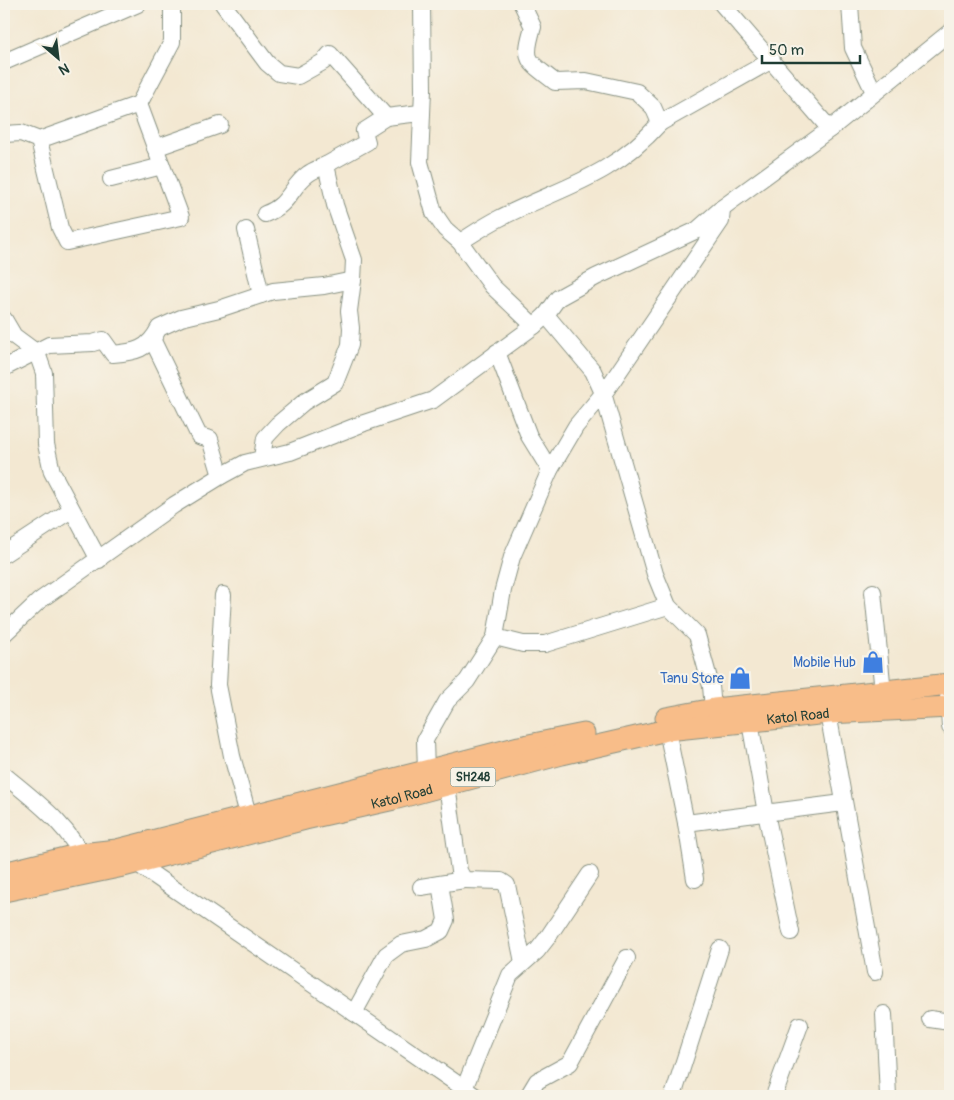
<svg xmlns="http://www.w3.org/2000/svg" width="954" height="1100" viewBox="0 0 954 1100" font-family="Pangolin,sans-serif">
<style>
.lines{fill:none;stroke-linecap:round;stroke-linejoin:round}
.minor-casing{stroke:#899283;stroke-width:18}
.major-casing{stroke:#899283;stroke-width:23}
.minor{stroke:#fff;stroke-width:16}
.major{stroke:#f8bd89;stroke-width:21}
.labels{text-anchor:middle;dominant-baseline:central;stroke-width:4;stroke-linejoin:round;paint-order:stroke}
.shield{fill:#f7f3e8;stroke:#60746a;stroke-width:1}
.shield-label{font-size:12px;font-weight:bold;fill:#1f3d34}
.shop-label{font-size:14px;fill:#366cbe;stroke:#f7f3e8;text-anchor:end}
.street-label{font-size:14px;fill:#1f3d34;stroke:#f7f3e8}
</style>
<rect width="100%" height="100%" fill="#f7f3e8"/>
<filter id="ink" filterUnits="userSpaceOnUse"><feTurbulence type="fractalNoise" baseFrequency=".02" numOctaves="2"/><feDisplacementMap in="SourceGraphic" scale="10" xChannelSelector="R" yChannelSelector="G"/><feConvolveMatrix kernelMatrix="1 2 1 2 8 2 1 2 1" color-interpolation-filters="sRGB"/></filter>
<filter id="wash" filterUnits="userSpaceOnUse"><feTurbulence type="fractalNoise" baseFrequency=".0096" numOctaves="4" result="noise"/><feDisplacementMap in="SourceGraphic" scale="20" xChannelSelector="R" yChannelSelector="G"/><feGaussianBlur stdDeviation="1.12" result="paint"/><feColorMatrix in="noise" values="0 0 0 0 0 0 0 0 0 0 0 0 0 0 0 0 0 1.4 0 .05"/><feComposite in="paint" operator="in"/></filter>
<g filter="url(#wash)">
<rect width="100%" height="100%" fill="#f3e8d2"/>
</g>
<g filter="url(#ink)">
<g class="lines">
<defs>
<g id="minor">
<path d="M223 4 267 63 279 73 298 76 323 62 330 54 386 117"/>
<path d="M422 4 423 90 420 162 434 213 445 229 460 242 492 286 534 326 546 315 593 371 603 393 655 574 668 606 697 635 711 686 714 720"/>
<path d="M722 4 830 129"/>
<path d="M850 4 853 48 874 92"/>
<path d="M4 62 138 4"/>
<path d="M660 123 772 60"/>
<path d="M4 134 21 133 39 140 139 104 172 42V4"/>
<path d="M39 140 60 228 67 242 181 217 139 104"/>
<path d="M155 148 220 125"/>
<path d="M111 179 162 166"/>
<path d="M265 214C290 205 290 187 308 174 313 170 320 168 326 165"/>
<path d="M246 230 261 295"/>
<path d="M460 242C473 234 486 225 500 218 561 187 611 178 660 123L653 107 637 92 586 81 555 82C529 61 522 63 533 27L522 4"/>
<path d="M546 315 558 298 596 277 697 230 722 208 830 129 950 32"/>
<path d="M4 319 14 336 37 353 44 373 46 444 52 472 99 560"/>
<path d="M153 341 199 436 210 439 221 476"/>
<path d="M497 352 529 436 550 470"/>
<path d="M4 368 49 345 93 343 103 340 113 354C135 352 148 350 159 328L181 318 219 309 273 291 324 286 353 280 354 260 335 205 326 165 367 142 364 131 386 117 420 113"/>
<path d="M262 458 265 438 278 424 304 402 335 383 350 345 351 328 349 311 353 280"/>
<path d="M4 554 71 510"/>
<path d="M873 592 883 692"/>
<path d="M223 595 218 685 232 756 249 818"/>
<path d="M4 634 39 601 174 505 221 476 245 463 290 452 364 423 433 400 534 326"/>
<path d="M495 637 523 644H545L668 606"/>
<path d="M948 697 950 727"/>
<path d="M828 713 875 972"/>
<path d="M750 722 766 813 791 932"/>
<path d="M667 730 686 823"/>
<path d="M426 771 425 740 447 701 467 681 495 637 503 590 512 557 550 470 576 426 607 389 721 221 722 208"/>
<path d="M4 775C33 799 72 827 85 864"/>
<path d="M447 785 459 871 464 880 501 881 507 885 523 962"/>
<path d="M129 858 475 1096"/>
<path d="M695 879 686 823 843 803"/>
<path d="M421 887 464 880"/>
<path d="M354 1013 386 955 401 944 426 939 441 931 446 920 440 884"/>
<path d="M884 1014 888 1096"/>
<path d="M930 1019 950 1022"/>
<path d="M464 1089 510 975 537 951 548 937 590 874"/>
<path d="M528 1096 537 1081 570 1063 627 958"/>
<path d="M673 1096 720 949"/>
<path d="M774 1096 800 1025"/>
</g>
<g id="major">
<path d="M666 718 714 709 950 684"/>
<path d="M4 873 81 854 117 850 519 747 584 734"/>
<path id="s1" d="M4 891 123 866 305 819 394 799 562 754 667 730 828 713 950 707"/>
</g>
</defs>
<use href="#minor" class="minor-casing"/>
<use href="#major" class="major-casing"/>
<use href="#minor" class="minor"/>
<use href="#major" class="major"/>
</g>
</g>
<defs>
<symbol id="shop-bare" viewBox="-9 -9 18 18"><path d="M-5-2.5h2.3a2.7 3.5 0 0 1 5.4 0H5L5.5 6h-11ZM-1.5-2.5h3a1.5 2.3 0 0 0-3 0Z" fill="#3f7fe0" stroke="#f7f3e8" stroke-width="2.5" paint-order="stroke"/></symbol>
</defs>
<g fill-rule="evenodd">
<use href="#shop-bare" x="857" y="646" width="32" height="32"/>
<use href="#shop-bare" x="724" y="662" width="32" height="32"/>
</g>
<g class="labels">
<rect class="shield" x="450.5" y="767.5" width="45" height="19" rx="4"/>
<g class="shield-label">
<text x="473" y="777">SH248</text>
</g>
<g class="shop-label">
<text x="856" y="662">Mobile Hub</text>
<text x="724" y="678">Tanu Store</text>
</g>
<g class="street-label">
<text stroke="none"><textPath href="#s1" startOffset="814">Katol Road</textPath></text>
<text stroke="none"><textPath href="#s1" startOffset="409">Katol Road</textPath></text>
</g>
</g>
<rect width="954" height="1100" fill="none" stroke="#f7f3e8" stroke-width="20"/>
<g transform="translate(58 58) rotate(152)" stroke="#f7f3e8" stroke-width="4" paint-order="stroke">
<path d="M0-4L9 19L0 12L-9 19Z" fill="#1f3d34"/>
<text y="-8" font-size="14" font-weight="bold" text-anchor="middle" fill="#1f3d34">N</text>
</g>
<path d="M762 55v8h98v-8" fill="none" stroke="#1f3d34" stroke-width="2.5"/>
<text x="769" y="55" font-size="15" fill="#1f3d34" stroke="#f7f3e8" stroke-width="4" paint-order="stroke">50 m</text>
</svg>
